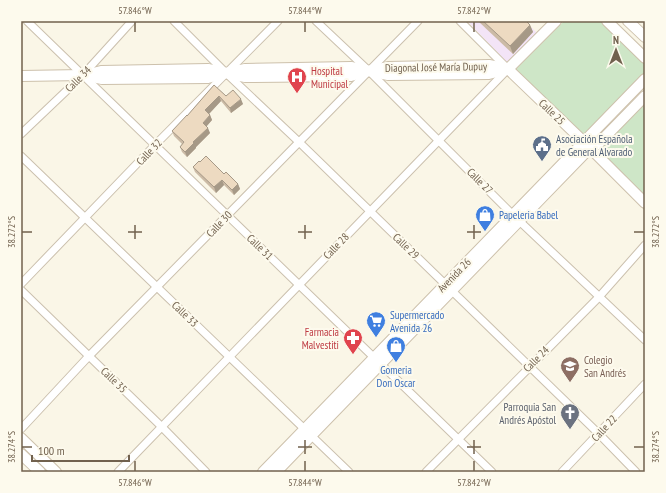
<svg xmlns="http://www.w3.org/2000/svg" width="666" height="493" viewBox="0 0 666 493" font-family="'PT Sans Narrow',sans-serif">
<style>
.education{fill:#f3e4f7}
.green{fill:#cee6c7}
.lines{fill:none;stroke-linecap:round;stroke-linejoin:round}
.minor-casing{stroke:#cbc0ae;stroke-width:9}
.secondary-casing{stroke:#cdc1ac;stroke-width:12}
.minor{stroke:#fff;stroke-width:7}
.secondary{stroke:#fff;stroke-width:10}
.wall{fill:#ccbba6}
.shaded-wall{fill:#a69987}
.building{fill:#eddac1;stroke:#a69987}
.ticks{fill:none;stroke:#71614e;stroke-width:1.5}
.labels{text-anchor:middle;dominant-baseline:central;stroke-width:4;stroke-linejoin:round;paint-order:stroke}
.street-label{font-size:11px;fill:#71614e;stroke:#fdfaed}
.health-label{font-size:11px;fill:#be3a42;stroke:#fdfaed;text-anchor:start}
.service-label{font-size:11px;fill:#4e5e75;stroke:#fdfaed;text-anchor:start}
.shop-label{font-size:11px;fill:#366cbe;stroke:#fdfaed;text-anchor:start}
.education-label{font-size:11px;fill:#785e54;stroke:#fdfaed;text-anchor:start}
.worship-label{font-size:11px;fill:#5b616d;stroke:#fdfaed;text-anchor:end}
.neatline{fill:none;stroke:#71614e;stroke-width:1.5}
.ticks-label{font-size:10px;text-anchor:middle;fill:#71614e}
</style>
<rect width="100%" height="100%" fill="#faf6e7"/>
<path class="education" d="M467 21H525L538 34 508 63Z"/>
<g class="green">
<path d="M564 21H601L645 64V74L584 136 516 69Z"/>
<path d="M645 102V196L598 150Z"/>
</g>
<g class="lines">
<defs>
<g id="minor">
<path d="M27 21 492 472"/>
<path d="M174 21 226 73 299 142 599 434 636 472"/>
<path d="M316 21 369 71 513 215 645 340"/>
<path d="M21 134 83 75 132 21"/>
<path d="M21 156 349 472"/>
<path d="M21 284 155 145 278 21"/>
<path d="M21 290 162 427 206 472"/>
<path d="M21 429 89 356 418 21"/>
<path d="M118 472 508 69 460 21"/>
<path d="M426 472 599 297 645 245"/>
<path d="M562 472 645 384"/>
</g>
<g id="secondary">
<path d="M607 21 645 58"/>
<path d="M628 21 645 37"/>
<path d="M508 69 584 142 645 203"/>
<path d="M508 69 556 21"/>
<path d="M85 75 101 71 208 69 226 73 245 69 351 67 369 71 388 67 489 65 504 68"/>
<path d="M21 76 83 75 102 79 208 78 226 73 245 77 351 76 369 71 388 75 489 74 508 69"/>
<path d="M21 438 56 472"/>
<path d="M21 454 40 472"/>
<path d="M263 472 645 79"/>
<path d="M276 472 585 153 600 142 645 96"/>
</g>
</defs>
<use href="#minor" class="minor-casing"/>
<use href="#secondary" class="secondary-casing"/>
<use href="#minor" class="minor"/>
<use href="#secondary" class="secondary"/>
</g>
<g class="wall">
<path d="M478 21H526L530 25 533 32 513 54Z"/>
<path d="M214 85 226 96 243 104 231 113 221 101 209 114 210 115 212 120 206 127 210 133 196 147V148L187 157 182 152 180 147 182 144 174 136 172 131 187 116Z"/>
<path d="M200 162 238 184 240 189 234 195 224 185 216 193 195 172 193 167Z"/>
</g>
<g class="shaded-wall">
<path d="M530 25 533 32 513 54 510 46Z"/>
<path d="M219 96 221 101 207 116 205 110Z"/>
<path d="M241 99 243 104 231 113 230 108Z"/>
<path d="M210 115 212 120 205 128 203 123Z"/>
<path d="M208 128 210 133 196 147V148L187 157 185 152 193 142Z"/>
<path d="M222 180 224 185 216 193 214 187Z"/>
<path d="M238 184 240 189 234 195 232 190Z"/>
</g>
<g class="building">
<path d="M483 21H526L530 25 510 46Z"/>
<path d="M214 85 226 96 233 90 241 99 230 108 219 96 205 110 210 115 203 123 208 128 193 142 194 143 185 152 180 147 184 142 172 131 187 115V116Z"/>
<path d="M206 156 224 174 226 172 238 184 232 190 222 180 214 187 193 167 199 161 200 162Z"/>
</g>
<path class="ticks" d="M135 22V32M305 22V32M474 22V32M135 225V239M305 225V239M474 225V239M22 232H32M128 232H142M298 232H312M467 232H481M634 232H644M305 440V454M474 440V454M22 447H32M298 447H312M467 447H481M634 447H644M135 461V471M305 461V471M474 461V471"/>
<defs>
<symbol id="hospital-pin" viewBox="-11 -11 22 30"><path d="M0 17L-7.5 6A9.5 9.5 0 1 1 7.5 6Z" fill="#e0444e" stroke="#fdfaed"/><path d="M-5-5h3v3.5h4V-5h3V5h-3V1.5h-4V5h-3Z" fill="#fff"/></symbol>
<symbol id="civic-pin" viewBox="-11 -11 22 30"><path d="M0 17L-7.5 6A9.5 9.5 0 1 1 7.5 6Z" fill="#5c6f8a" stroke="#fdfaed"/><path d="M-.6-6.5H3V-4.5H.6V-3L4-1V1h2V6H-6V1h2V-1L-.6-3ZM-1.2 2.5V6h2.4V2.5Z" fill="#fff"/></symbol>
<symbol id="shop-pin" viewBox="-11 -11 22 30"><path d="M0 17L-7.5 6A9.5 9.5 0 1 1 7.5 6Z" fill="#3f7fe0" stroke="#fdfaed"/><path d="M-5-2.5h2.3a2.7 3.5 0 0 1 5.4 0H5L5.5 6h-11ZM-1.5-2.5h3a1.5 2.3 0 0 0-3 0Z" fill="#fff"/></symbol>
<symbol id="supermarket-pin" viewBox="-11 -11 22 30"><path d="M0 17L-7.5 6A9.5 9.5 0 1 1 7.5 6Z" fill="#3f7fe0" stroke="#fdfaed"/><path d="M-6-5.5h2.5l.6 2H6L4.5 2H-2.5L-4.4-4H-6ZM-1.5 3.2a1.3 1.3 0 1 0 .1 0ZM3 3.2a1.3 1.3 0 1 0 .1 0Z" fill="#fff"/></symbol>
<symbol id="pharmacy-pin" viewBox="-11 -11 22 30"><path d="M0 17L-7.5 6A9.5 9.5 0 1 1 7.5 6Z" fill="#e0444e" stroke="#fdfaed"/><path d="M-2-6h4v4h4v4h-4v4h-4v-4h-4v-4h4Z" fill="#fff"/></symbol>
<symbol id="school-pin" viewBox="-11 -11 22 30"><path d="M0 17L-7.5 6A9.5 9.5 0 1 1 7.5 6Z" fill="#8d6e63" stroke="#fdfaed"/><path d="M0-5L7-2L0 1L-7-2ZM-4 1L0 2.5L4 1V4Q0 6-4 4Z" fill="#fff"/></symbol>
<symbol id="church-pin" viewBox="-11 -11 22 30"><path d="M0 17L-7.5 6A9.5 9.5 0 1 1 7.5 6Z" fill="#6b7280" stroke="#fdfaed"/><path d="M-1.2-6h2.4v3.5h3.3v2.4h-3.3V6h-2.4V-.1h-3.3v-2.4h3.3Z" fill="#fff"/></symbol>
</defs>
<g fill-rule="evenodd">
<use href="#hospital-pin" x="286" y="66" width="22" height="30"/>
<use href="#civic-pin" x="531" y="134" width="22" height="30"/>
<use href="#shop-pin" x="474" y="204" width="22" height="30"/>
<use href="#supermarket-pin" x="365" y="310" width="22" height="30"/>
<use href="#pharmacy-pin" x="342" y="327" width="22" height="30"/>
<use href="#shop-pin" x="385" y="335" width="22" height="30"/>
<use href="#school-pin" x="559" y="355" width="22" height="30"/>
<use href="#church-pin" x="559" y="402" width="22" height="30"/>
</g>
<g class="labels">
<g class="street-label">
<text transform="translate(436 67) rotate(-1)">Diagonal José María Dupuy</text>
<text transform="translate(78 79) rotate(-45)">Calle 34</text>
<text transform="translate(552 112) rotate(44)">Calle 25</text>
<text transform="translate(149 152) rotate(-46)">Calle 32</text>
<text transform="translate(480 181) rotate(45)">Calle 27</text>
<text transform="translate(219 224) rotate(-46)">Calle 30</text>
<text transform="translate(336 246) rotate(-46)">Calle 28</text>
<text transform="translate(406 246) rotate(44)">Calle 29</text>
<text transform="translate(260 247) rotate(44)">Calle 31</text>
<text transform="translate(454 275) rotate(-46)">Avenida 26</text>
<text transform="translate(185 314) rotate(44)">Calle 33</text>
<text transform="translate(536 359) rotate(-45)">Calle 24</text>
<text transform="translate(114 380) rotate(44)">Calle 35</text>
<text transform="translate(604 428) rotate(-47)">Calle 22</text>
</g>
<g class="health-label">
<text x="311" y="71">Hospital<tspan x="311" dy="13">Municipal</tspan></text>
<text x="339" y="332" text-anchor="end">Farmacia<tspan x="339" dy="13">Malvestiti</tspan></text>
</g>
<g class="service-label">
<text x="556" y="139">Asociación Española<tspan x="556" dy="13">de General Alvarado</tspan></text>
</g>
<g class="shop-label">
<text x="499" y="215">Papeleria Babel</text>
<text x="390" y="315">Supermercado<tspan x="390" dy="13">Avenida 26</tspan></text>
<text x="396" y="370" text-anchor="middle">Gomeria<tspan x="396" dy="13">Don Oscar</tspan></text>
</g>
<g class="education-label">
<text x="584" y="360">Colegio<tspan x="584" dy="13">San Andrés</tspan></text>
</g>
<g class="worship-label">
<text x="556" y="407">Parroquia San<tspan x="556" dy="13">Andrés Apóstol</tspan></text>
</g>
</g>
<rect width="666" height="493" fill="none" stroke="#fdfaed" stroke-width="44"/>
<g transform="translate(616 50)" stroke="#fdfaed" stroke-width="3" paint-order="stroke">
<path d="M0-3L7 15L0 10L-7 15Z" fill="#71614e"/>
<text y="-6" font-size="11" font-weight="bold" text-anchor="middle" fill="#71614e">N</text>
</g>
<path d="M32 455v6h97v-6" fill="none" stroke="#71614e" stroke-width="2"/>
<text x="38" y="455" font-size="12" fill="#71614e" stroke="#fdfaed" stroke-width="3" paint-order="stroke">100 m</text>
<rect x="22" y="22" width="622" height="449" class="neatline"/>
<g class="ticks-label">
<text x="135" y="14">57.846°W</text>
<text x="305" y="14">57.844°W</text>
<text x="474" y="14">57.842°W</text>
<text transform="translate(11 232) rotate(-90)" y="4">38.272°S</text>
<text transform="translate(655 232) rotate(-90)" y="4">38.272°S</text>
<text transform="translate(11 447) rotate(-90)" y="4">38.274°S</text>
<text transform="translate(655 447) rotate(-90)" y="4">38.274°S</text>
<text x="135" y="486">57.846°W</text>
<text x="305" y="486">57.844°W</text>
<text x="474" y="486">57.842°W</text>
</g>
</svg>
